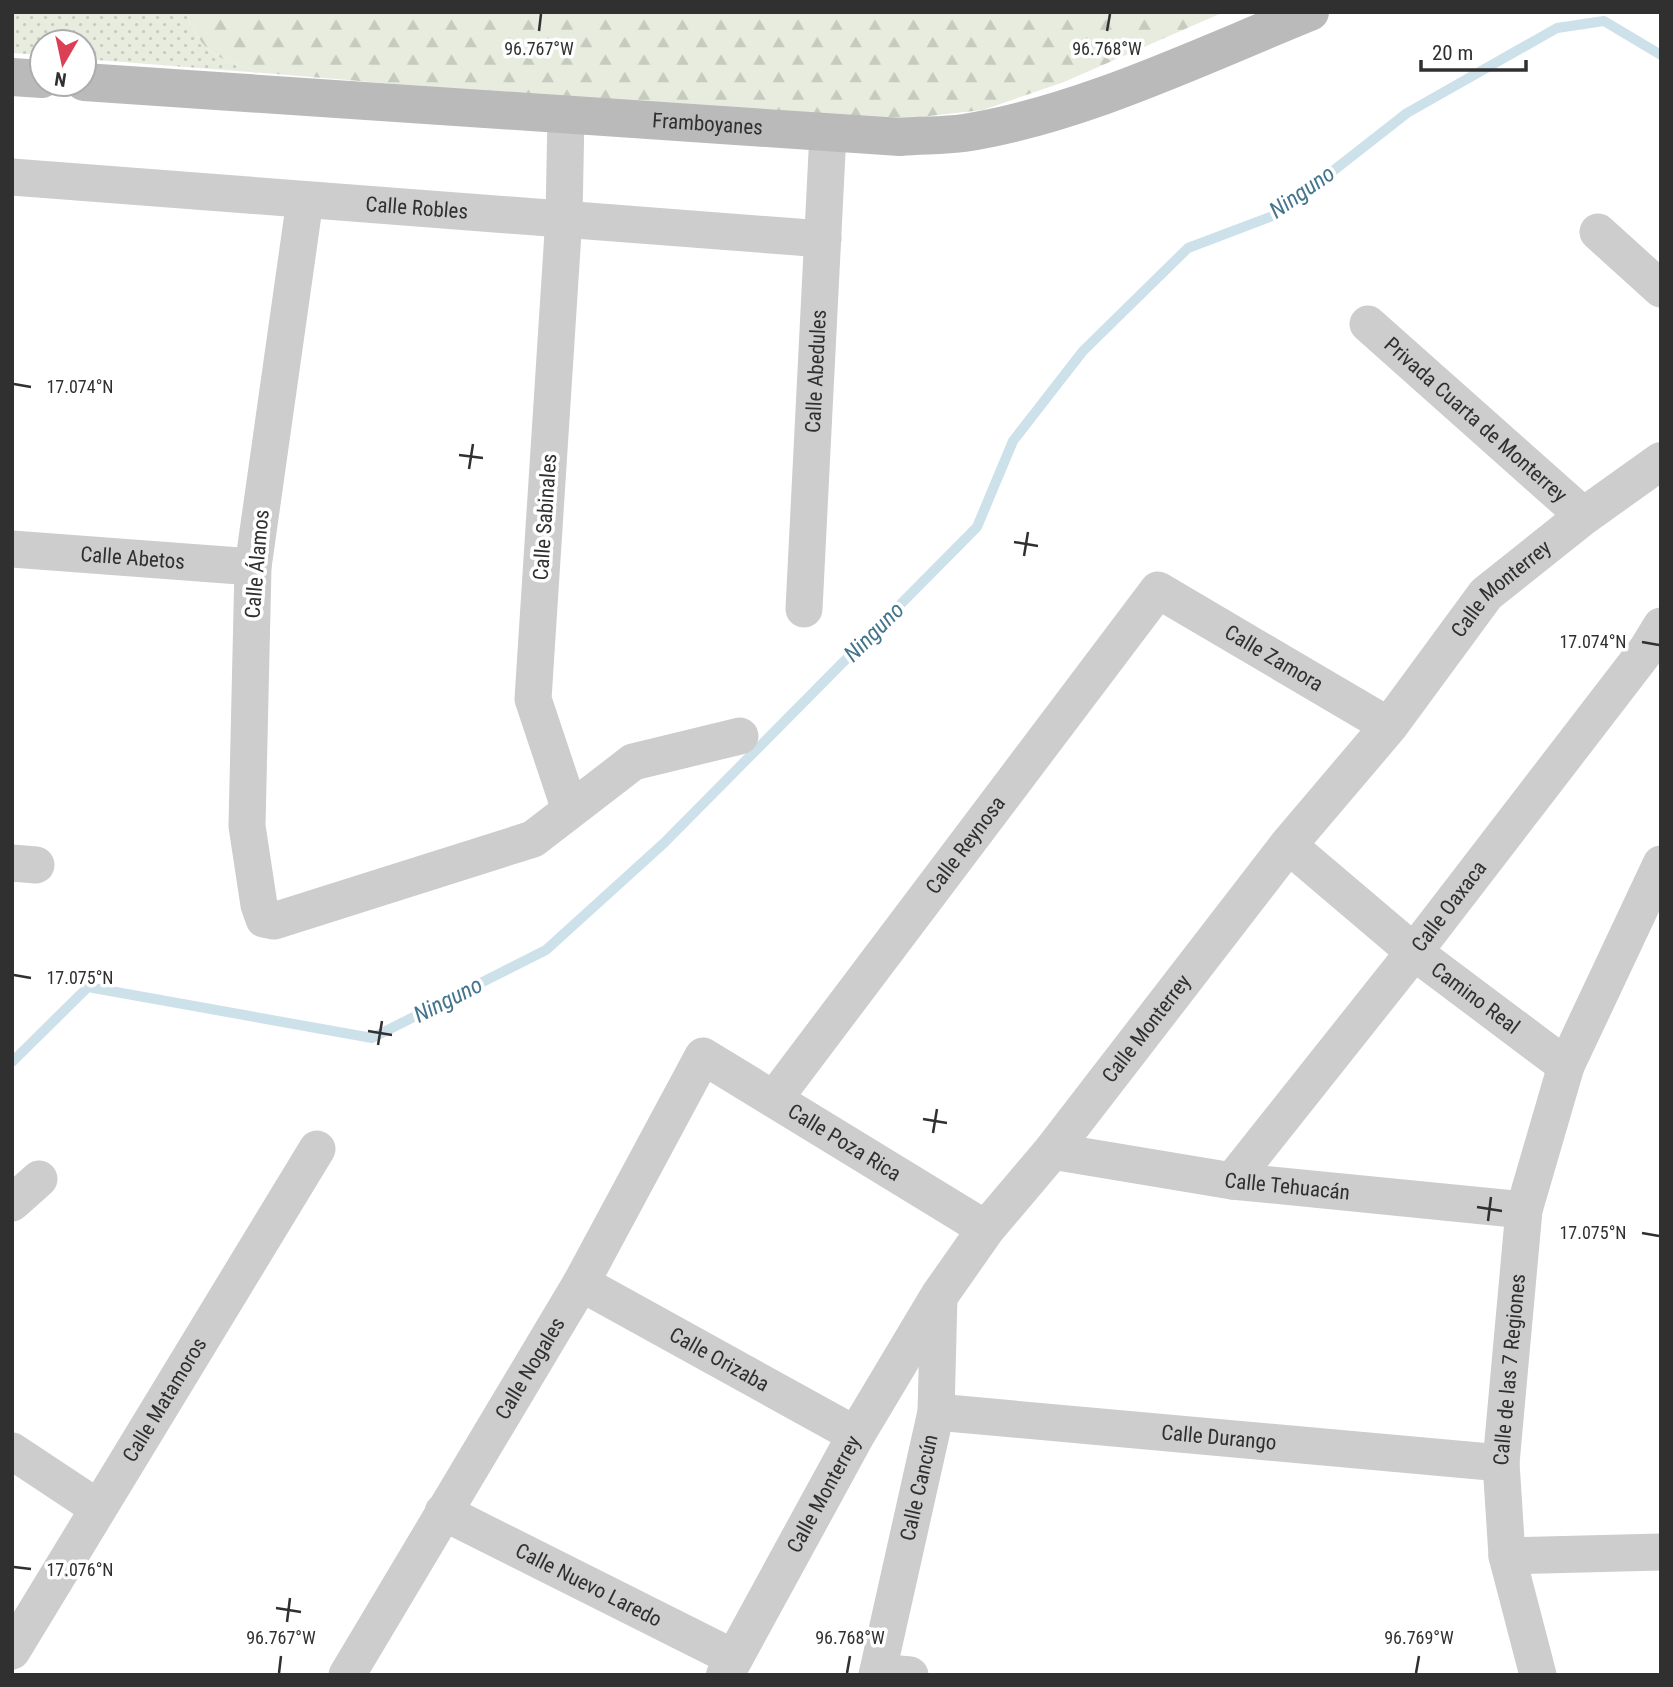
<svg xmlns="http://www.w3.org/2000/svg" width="1673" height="1687" viewBox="0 0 1673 1687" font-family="'Roboto Condensed',sans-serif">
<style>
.grass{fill:url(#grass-dots)}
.forest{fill:url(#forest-firs)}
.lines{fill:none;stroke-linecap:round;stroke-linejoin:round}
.stream{stroke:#cce1ea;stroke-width:10}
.minor{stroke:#cdcdcd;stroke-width:37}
.tertiary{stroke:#cdcdcd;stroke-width:38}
.secondary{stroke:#bababa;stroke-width:38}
.ticks{fill:none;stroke:#303030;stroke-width:2.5}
.labels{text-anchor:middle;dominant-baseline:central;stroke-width:7;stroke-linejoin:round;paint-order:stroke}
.street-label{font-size:21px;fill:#303030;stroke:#fff}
.water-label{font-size:23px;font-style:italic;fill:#43758d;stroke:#fff}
.ticks-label{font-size:18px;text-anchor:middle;fill:#303030;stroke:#fff;stroke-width:7;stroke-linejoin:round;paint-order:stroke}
</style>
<defs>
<pattern id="grass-dots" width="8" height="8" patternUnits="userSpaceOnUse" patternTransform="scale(1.75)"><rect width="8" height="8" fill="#e7ecdf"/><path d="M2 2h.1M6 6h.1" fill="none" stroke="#c6cbc0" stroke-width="1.8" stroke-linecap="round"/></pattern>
<pattern id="forest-firs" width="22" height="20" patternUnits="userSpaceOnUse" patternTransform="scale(1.75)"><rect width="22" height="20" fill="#e7ecdf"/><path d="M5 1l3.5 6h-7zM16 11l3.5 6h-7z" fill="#c6cbc0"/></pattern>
</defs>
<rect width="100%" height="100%" fill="#fff"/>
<path class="grass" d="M12 12H186C203 58 221 59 263 73L84 59V42H42V55L12 53Z"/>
<path class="forest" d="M186 12H1224L1064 82 983 110 893 120 783 116 263 73C221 59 203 58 186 12Z"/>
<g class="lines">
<path class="stream" d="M12 1062 88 987 372 1038 546 950 664 843 977 527 1013 441 1083 351 1188 248 1278 214 1407 113 1557 28 1604 21 1661 55"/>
<g class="minor">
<path d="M566 115 564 217 533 699 570 810"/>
<path id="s1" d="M12 177 823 239"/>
<path d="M305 200 253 567 247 826 259 905 264 919 274 921 533 839 633 762 740 736"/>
<path d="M1598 232 1661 289"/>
<path id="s2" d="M1368 324 1584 516"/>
<path id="s3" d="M12 549 253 567"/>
<path id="s4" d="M804 609 828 133"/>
<path id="s5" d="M1288 845 1414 952 1566 1066"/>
<path d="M12 863 36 865"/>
<path id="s6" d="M774 1099 1158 590 1389 726"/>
<path id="s7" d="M1052 1151 1232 1181 1524 1210"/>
<path id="s8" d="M1232 1181 1414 952 1647 649 1661 626"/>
<path d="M12 1203 39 1179"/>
<path id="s9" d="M581 1283 856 1435"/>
<path id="s10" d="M936 1412 1501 1463"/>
<path d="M12 1451 98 1508"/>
<path id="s11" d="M443 1512 734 1658"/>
<path d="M1507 1556 1661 1552"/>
<path id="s12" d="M12 1651 317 1149"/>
<path d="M878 1672 910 1675"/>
<path id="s13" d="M347 1675 581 1283 703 1056 986 1229"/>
<path id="s14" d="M877 1675 936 1412 939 1296"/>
<path id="s15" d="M1538 1675 1507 1556 1501 1463 1524 1210 1566 1066 1661 864"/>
</g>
<path class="tertiary" id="s16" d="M725 1675 856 1435 939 1296 986 1229 1052 1151 1288 845 1389 726 1486 594 1584 516 1661 461"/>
<g class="secondary">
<path d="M12 77 42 79"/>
<path id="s17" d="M84 82 900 137C921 135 943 136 964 133 1080 115 1201 56 1310 12"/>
</g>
</g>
<path class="ticks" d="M539 31 541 14M1107 31 1110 14M14 384 31 387M459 455 483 458M469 469 473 444M1014 542 1038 546M1024 556 1028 532M1642 642 1659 645M14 975 31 978M368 1031 392 1035M378 1045 382 1021M923 1119 947 1123M933 1133 937 1109M1477 1207 1502 1211M1488 1221 1491 1197M1642 1233 1659 1236M14 1567 31 1569M276 1608 301 1612M287 1622 290 1598M279 1673 281 1656M847 1673 850 1656M1416 1673 1419 1656"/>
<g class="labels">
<g class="street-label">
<text stroke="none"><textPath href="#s17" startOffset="625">Framboyanes</textPath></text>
<text stroke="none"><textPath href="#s1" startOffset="406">Calle Robles</textPath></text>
<text stroke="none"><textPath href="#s4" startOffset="238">Calle Abedules</textPath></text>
<text stroke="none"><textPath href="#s2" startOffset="144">Privada Cuarta de Monterrey</textPath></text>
<text transform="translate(545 517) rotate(-86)">Calle Sabinales</text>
<text stroke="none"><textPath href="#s3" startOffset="121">Calle Abetos</textPath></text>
<text transform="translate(257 564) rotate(-85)">Calle Álamos</text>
<text stroke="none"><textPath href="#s16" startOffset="1340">Calle Monterrey</textPath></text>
<text stroke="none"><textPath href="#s6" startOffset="772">Calle Zamora</textPath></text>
<text stroke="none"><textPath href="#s6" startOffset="318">Calle Reynosa</textPath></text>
<text stroke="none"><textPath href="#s8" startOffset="350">Calle Oaxaca</textPath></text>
<text stroke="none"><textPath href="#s5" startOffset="242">Camino Real</textPath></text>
<text stroke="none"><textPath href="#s16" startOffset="774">Calle Monterrey</textPath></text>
<text stroke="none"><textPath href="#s13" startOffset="880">Calle Poza Rica</textPath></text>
<text stroke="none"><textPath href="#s7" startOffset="238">Calle Tehuacán</textPath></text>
<text stroke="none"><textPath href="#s9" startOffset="158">Calle Orizaba</textPath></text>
<text stroke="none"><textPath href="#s13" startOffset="357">Calle Nogales</textPath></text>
<text stroke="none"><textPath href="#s15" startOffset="310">Calle de las 7 Regiones</textPath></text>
<text stroke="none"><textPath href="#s12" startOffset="294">Calle Matamoros</textPath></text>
<text stroke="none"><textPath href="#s10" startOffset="284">Calle Durango</textPath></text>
<text stroke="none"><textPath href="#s14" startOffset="192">Calle Cancún</textPath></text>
<text stroke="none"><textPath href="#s16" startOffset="206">Calle Monterrey</textPath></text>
<text stroke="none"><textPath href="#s11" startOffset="163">Calle Nuevo Laredo</textPath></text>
</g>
<g class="water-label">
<text transform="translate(1302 192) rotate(-35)">Ninguno</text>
<text transform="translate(874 632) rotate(-45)">Ninguno</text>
<text transform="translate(448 1000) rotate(-27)">Ninguno</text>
</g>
</g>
<g class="ticks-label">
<text x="539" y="55">96.767°W</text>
<text x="1107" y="55">96.768°W</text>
<text x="80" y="393">17.074°N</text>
<text x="1593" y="648">17.074°N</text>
<text x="80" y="984">17.075°N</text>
<text x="1593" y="1239">17.075°N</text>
<text x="80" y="1576">17.076°N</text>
<text x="281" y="1644">96.767°W</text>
<text x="850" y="1644">96.768°W</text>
<text x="1419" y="1644">96.769°W</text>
</g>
<rect width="1673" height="1687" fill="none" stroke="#303030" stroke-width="28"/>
<g transform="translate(63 63) rotate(189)"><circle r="33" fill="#ffffff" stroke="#acacac" stroke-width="2"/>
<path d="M0-5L12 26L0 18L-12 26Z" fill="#da3f55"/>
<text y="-10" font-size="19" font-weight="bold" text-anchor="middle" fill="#303030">N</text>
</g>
<path d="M1421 60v10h105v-10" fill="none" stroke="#303030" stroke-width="3.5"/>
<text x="1432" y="60" font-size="21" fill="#303030" stroke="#ffffff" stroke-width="5" paint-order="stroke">20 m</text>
</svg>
